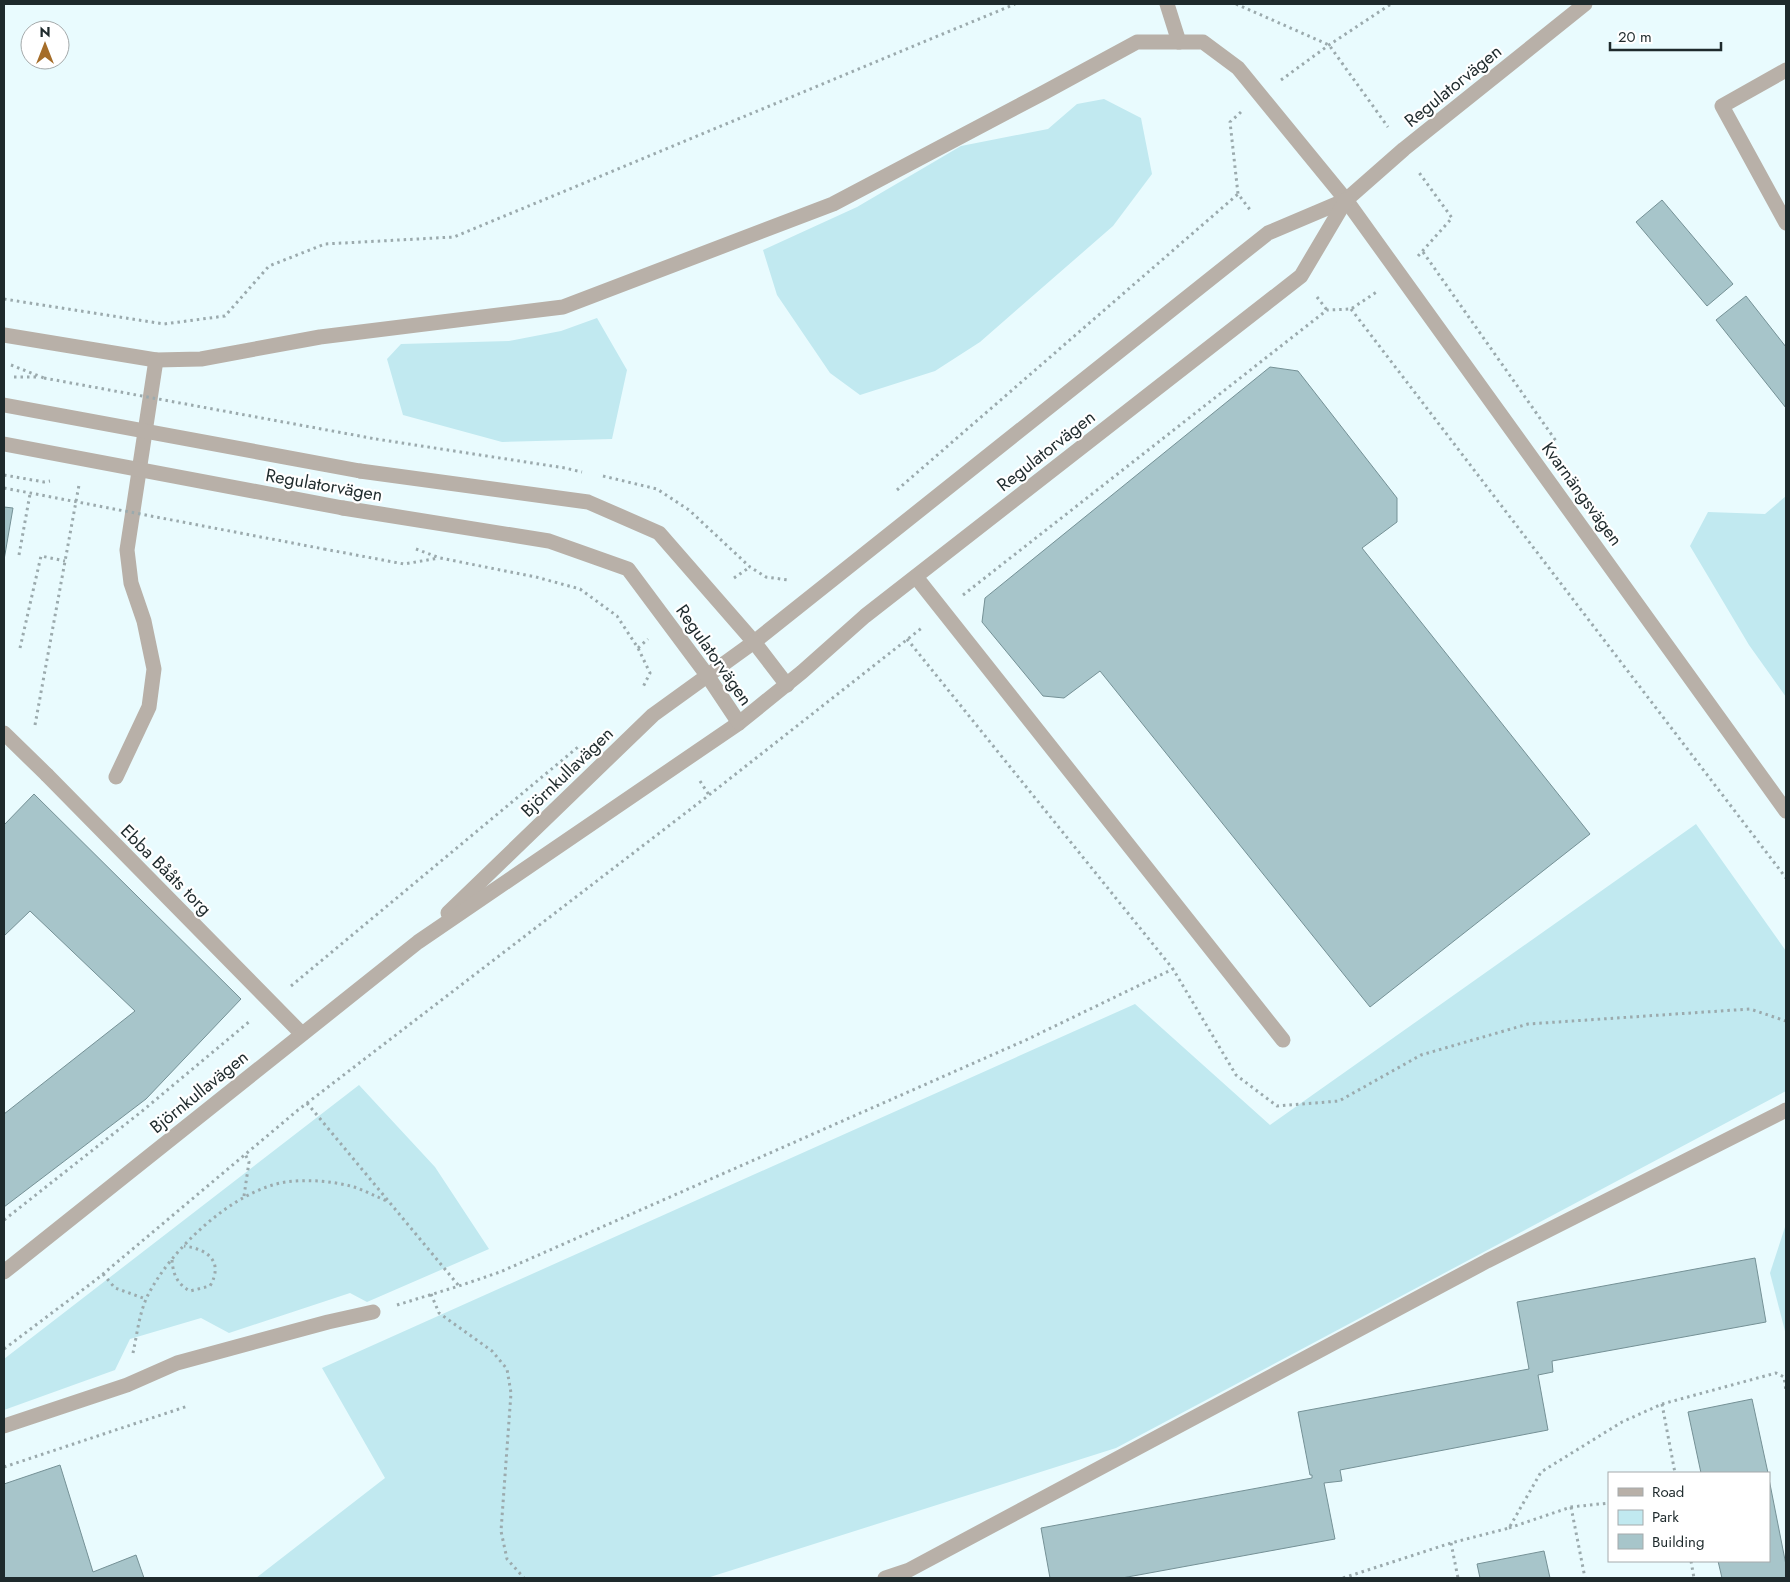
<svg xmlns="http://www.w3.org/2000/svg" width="1790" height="1582" viewBox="0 0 1790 1582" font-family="Jost,sans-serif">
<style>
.green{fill:#c1e9f0}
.building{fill:#a7c5ca;stroke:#759196}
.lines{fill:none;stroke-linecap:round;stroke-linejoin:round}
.path{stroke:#9baaad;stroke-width:3;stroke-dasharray:2.5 4;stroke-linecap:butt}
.service{stroke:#b8b0a8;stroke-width:15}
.minor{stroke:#b8b0a8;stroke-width:15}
.tertiary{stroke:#b8b0a8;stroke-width:15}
.path-bridge{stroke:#9baaad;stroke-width:3;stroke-dasharray:2.5 4;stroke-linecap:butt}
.service-bridge{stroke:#b8b0a8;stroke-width:15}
.tertiary-bridge{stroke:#b8b0a8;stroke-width:15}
.labels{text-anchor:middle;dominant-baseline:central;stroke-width:4.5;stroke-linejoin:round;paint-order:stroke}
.street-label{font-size:18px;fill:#1e2a2c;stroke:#fff}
</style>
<rect width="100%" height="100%" fill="#e9fbfe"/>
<g class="green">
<path d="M1104 99 1141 118 1152 174 1113 226 980 342 935 371 860 395 830 373 777 295 763 250 857 207 961 146 1048 129 1077 104Z"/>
<path d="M597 318 627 370 612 439 502 442 403 415 387 359 401 344 509 341 561 331Z"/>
<path d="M1786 496V697L1749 645 1690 546 1708 512 1765 514Z"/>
<path d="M1696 824 1786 951V1091L1116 1448 707 1578H256L385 1478 322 1368 1135 1004 1270 1125Z"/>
<path d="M359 1085 435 1167 489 1249 367 1302 350 1293 229 1333 201 1318 130 1339 115 1370 4 1410V1359Z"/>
<path d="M1786 1224V1335L1770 1273Z"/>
</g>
<g class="building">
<path d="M1662 200 1733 284 1707 306 1636 222Z"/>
<path d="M1746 296 1786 347V408L1716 320Z"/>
<path d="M1270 367 1298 371 1397 498V522L1362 548 1590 834 1370 1007 1100 671 1064 698 1043 696 982 622 985 598Z"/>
<path d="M4 507 13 508 4 560Z"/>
<path d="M34 794 241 999 146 1099 4 1207V1114L135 1011 30 911 4 936V825Z"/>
<path d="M1755 1258 1766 1322 1552 1361 1553 1372 1538 1375 1548 1430 1340 1470 1342 1481 1324 1483 1335 1539 1122 1578H1050L1041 1528 1312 1478V1475H1310L1298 1412 1529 1369 1517 1302Z"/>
<path d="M1752 1399 1768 1473H1701L1688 1412Z"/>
<path d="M60 1465 93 1572 136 1555 144 1578H4V1484Z"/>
<path d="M1769 1479 1786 1565V1578H1722L1718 1561H1769Z"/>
<path d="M1544 1551 1550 1578H1480L1477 1564Z"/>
</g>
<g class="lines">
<g class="path">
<path d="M1236 4 1329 45 1388 127"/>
<path d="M1281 80 1329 45 1391 4"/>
<path d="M1241 112 1230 122 1238 194 1251 211"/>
<path d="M1423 252 1556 441"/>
<path d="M1418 256 1452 218 1418 171"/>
<path d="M1317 297 1327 310"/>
<path d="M4 299 164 324 225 316 269 266 325 244 454 237 1015 4"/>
<path d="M1351 309 1786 878"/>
<path d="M11 365 44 378"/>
<path d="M14 377H40"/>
<path d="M376 439 565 468 582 472"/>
<path d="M603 476 657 489 689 510 750 567 766 577 788 580"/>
<path d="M897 490 1238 194"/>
<path d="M324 549 404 564 439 558"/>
<path d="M416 549 440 558 536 577 580 589 617 616 638 648 650 673 643 687"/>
<path d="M19 555 30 494"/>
<path d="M734 578 750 567"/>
<path d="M963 595 1327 310 1351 309 1378 291"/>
<path d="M907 639 1173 969 1236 1075 1277 1106 1339 1101 1421 1055 1528 1024 1750 1009 1786 1021"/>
<path d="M20 648 41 556 65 561"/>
<path d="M638 648 648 639"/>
<path d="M35 725 79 485"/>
<path d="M700 781 709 795"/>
<path d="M291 986 578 747"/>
<path d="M307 1103 459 1286"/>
<path d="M244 1196 249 1162 245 1154"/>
<path d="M4 1220 141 1112 250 1021"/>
<path d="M172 1260C173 1274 177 1284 190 1291L210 1286C224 1262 208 1249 184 1246"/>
<path d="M103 1274 115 1288 146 1299"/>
<path d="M431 1294 439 1313 492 1351 507 1369 511 1393 501 1531 507 1559 524 1578"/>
<path d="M397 1305 459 1286 500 1272 1026 1040 1173 969"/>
<path d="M4 1349 97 1279 298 1110 709 795 923 627"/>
<path d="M133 1353C137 1335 139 1314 147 1297 170 1250 233 1190 286 1182 308 1179 333 1181 354 1187 366 1191 377 1197 389 1202"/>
<path d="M1662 1404 1776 1373 1784 1377 1786 1391"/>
<path d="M4 1467 188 1406"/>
<path d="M1571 1507 1585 1578"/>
<path d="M1509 1528 1571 1507 1609 1503"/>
<path d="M1451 1543 1458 1578"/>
<path d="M1691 1561 1694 1578"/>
<path d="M1343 1578 1451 1543 1509 1528 1541 1472 1622 1422 1662 1404 1675 1473"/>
</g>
<g class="service">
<path d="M1167 4 1179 42"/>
<path d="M1786 70 1722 106 1786 223"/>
<path d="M4 335 156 360 201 359 320 337 563 307 833 204 1045 92 1137 42H1203L1238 68 1346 200"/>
<path d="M916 577 1283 1040"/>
<path d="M47 775 302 1034"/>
<path d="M116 777 149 707 154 669 144 621 131 583 127 550 156 360"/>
<path d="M4 1426 127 1385 177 1363 328 1322 373 1312"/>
<path d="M885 1578 909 1570 1487 1261 1786 1110"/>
</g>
<g class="minor">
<path d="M1346 200 1786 811"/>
<path d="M448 913 653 715 754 642"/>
<path d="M4 1272 418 942 739 723"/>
</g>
<g class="tertiary">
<path d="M360 471 588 502 659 533 754 642 1268 233 1346 200 1404 149 1585 4"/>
<path d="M343 508 549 541 628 569 707 675 739 723 802 672 865 616 1301 276 1346 200"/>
<path d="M754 642 787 685"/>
</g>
<g class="path-bridge">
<path d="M44 378 376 439"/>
<path d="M4 475 44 482 50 481"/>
<path d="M4 488 324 549"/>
</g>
<path class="service-bridge" d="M4 733 47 775"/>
<g class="tertiary-bridge">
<path d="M4 405 360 471"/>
<path d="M4 444 343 508"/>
</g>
</g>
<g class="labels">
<g class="street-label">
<text transform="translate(1453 86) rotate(-39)">Regulatorvägen</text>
<text transform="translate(1046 451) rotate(-38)">Regulatorvägen</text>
<text transform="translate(324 485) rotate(10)">Regulatorvägen</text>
<text transform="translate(1582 494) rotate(54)">Kvarnängsvägen</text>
<text transform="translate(714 655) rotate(55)">Regulatorvägen</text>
<text transform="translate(567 772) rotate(-44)">Björnkullavägen</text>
<text transform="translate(166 870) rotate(45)">Ebba Bååts torg</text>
<text transform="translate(199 1092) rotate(-39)">Björnkullavägen</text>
</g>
</g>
<rect width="1790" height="1582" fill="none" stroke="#1e2a2c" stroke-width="10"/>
<rect x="1608" y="1472" width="162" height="90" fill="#ffffff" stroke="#a5aaab"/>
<rect x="1618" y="1488" width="25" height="8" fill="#b8b0a8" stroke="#a5aaab"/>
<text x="1652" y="1497" font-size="15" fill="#1e2a2c">Road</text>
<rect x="1618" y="1510" width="25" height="15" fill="#c1e9f0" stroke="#a5aaab"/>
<text x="1652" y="1522" font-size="15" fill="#1e2a2c">Park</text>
<rect x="1618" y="1534" width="25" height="15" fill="#a7c5ca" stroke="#a5aaab"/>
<text x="1652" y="1547" font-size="15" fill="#1e2a2c">Building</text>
<g transform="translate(45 45)"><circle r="24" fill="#ffffff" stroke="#a5aaab"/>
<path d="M0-4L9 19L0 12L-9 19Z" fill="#a56d29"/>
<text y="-8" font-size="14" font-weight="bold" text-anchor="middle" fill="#1e2a2c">N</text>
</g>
<path d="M1610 42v8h111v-8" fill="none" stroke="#1e2a2c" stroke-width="2.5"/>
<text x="1618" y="42" font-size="15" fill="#1e2a2c" stroke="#ffffff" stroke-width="4" paint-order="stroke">20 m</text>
</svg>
